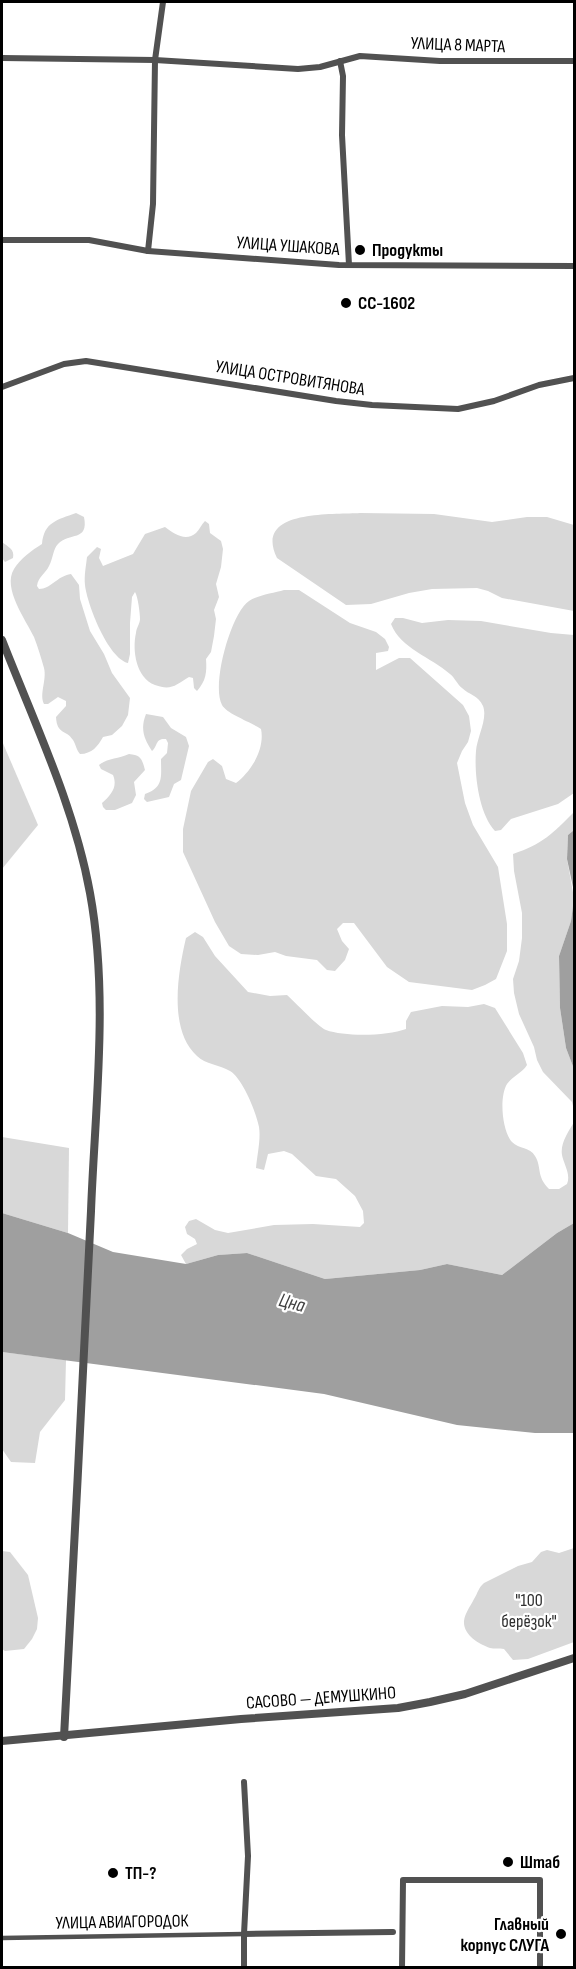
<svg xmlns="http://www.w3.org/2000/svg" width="576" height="1969" viewBox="0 0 576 1969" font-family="'Sofia Sans Condensed',sans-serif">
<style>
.green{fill:#d8d8d8}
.water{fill:#9f9f9f}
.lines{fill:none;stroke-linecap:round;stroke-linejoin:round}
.pedestrian{stroke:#515151;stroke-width:4.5}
.minor{stroke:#515151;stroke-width:6}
.tertiary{stroke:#515151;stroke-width:8}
.poi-dot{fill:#000;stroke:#fff;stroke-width:2}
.labels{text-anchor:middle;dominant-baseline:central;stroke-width:4.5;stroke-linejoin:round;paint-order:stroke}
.street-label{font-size:18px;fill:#000;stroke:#fff}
.poi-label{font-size:18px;font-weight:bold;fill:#000;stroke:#fff;text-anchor:start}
.park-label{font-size:18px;fill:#2f2f2f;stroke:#fff}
.water-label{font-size:20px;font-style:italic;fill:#404040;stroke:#fff}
</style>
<rect width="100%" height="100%" fill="#fff"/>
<g class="green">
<path d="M76 513 84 517C89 542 69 532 58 544 53 549 53 559 49 566 46 573 38 577 37 586L39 589C51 589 57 576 71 574L79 585 80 599 90 631 104 654 112 673 130 698 128 715 122 726 112 735 103 737C98 746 92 754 80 754 76 749 76 745 73 740 66 729 57 735 56 717L66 706V701L58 697 48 704H44C39 694 47 680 44 668 41 658 38 647 34 637 26 620 2 588 14 569 20 559 32 550 42 544 44 522 57 520 76 513Z"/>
<path d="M360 513 434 514 492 522 527 517H547L574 525V611L502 598 488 591 477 588 432 589 409 593 371 604 346 605 277 558C253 509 332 515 360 513Z"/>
<path d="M205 521 209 524 210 533 221 541 223 549 221 567 216 584 219 597 214 610 216 619 214 636 211 652 206 659C207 672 206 681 197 691L194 688 193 678 189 677C176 685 171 691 155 685 136 678 132 650 136 633 136 628 140 624 140 619 140 613 138 597 135 592L132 597 130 623V654L128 663C108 658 87 604 85 585 84 576 86 566 87 557L97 547 101 549 99 558 103 566 133 554 145 534 165 527C174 534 186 542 196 533 200 529 201 525 205 521Z"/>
<path d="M2 542C8 547 15 549 13 558L5 562 2 558Z"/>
<path d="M284 590H299L350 623 376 632 385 639 389 647 388 651 376 653V670L399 658H410L463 705 469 716 471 731 468 742 462 751 457 763 465 803 473 825 498 867 507 924V951L496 979 485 985 472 990 409 982 387 967 354 923H343L337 929 342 941 349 949 345 960 335 971 327 970 317 960 286 956 275 952 258 955 241 954 229 946 215 922 183 852V829L191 791 208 762 213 759 222 766 226 779 236 783C252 771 265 748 261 729 251 722 227 714 222 705 211 685 231 613 249 601 258 595 274 593 284 590Z"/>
<path d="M395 618H403L422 623 448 620 481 621 551 633 574 635V793L558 804 511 819 501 830 495 831C479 814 474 774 476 751 477 737 488 719 483 706 478 695 469 695 462 688 457 684 455 678 450 674 431 657 401 649 391 624Z"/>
<path d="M146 714 163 717 171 728 186 737 189 746 181 780 174 784 169 797 147 802 144 799 145 794C164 787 161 777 161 759L167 753 168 743 166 739C155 738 158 746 152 751 144 739 140 729 146 714Z"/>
<path d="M2 741 38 825 2 869Z"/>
<path d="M129 754C141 755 142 759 145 770L134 782 136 795 132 803 115 810H106L103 807 102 803C111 795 118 787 113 775L101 769 99 765C108 758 118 759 129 754Z"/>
<path d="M574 812V830L568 835 567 859 574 898 571 921 559 956 560 1008 566 1048 574 1069V1110L572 1102 543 1072 537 1060 534 1047 519 1014 514 993 513 979 519 961 522 938V913L514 871 513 854C543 844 552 834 574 812Z"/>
<path d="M195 932 203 937 215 956 248 992 270 996 287 995C296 1003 317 1026 326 1030 345 1037 387 1036 406 1029V1021L411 1012 442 1006 468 1007 484 1004 495 1008 523 1053 527 1065C522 1073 513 1076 507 1084 499 1097 502 1131 512 1142 519 1149 530 1147 535 1156 542 1167 536 1176 549 1189H559L567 1184C571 1174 564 1165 562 1155 560 1143 569 1131 574 1122V1223L557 1233 502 1275 447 1264 420 1270 325 1279 247 1253 218 1255 186 1264 181 1255 187 1249 197 1244 195 1239 187 1234 185 1227 189 1221 196 1219 215 1230 228 1233 274 1225 313 1224 360 1227 364 1223 363 1211 355 1196 336 1179 316 1176 292 1154 284 1151 268 1154 264 1170 256 1168C257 1156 261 1139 259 1127 256 1112 243 1079 230 1071 220 1065 205 1064 197 1056 168 1030 178 972 186 938Z"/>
<path d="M2 1137 69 1148 68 1233 2 1213Z"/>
<path d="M2 1352 66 1360 65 1400 40 1432 35 1463 11 1462 2 1449Z"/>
<path d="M574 1548V1642L528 1659 513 1660 504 1649C499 1648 494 1649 490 1648 479 1644 463 1635 464 1621 465 1613 470 1607 474 1599 478 1593 478 1588 484 1583L518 1566 532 1562 541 1552 547 1550 559 1553Z"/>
<path d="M2 1551 10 1552 28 1575 38 1618 37 1629 32 1639 24 1649 5 1651 2 1649Z"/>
</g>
<g class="water">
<path d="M574 830V892L567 859 568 835Z"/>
<path d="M574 898V1069L566 1048 560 1008 559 956 571 921Z"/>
<path d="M2 1213 68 1233 113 1252 186 1264 218 1255 247 1253 325 1279 420 1270 447 1264 502 1275 557 1233 574 1223V1433H535L457 1425 324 1394 2 1352Z"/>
</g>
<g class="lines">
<path class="pedestrian" d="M2 1938 244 1934"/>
<g class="minor">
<path d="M2 58 155 60 298 69 320 67 360 56 440 61H574"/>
<path d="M340 61 343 76 342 135 349 265"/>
<path d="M2 240H89L148 251 339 265 574 266"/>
<path d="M148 251 153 204 155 60 163 2"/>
<path d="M2 387 64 364 86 361 336 401 372 405 458 409 494 401 539 385 574 378"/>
<path d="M244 1782 248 1856 244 1934V1968"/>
<path d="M244 1934 393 1932"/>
<path d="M402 1968 403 1880H540V1968"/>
</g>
<g class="tertiary">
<path d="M2 640C34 722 74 805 90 893 109 996 95 1107 91 1211 83 1386 73 1562 64 1737"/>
<path d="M2 1741 241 1719 398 1708 430 1702 465 1694 574 1658"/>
</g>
</g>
<g class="poi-dot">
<circle cx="360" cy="250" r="6"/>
<circle cx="346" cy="303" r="6"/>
<circle cx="508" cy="1862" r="6"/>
<circle cx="113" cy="1873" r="6"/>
<circle cx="561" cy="1934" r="6"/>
</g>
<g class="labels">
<g class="street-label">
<text transform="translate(458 45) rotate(2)">УЛИЦА 8 МАРТА</text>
<text transform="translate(288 246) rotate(4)">УЛИЦА УШАКОВА</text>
<text transform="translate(290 378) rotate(9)">УЛИЦА ОСТРОВИТЯНОВА</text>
<text transform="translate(321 1698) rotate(-4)">САСОВО — ДЕМУШКИНО</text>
<text transform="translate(122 1922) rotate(-1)">УЛИЦА АВИАГОРОДОК</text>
</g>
<g class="poi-label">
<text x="372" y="250">Продукты</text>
<text x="358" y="303">СС-1602</text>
<text x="520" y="1862">Штаб</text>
<text x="125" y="1873">ТП-?</text>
<text x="549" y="1924" text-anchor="end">Главный<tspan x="549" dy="21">корпус СЛУГА</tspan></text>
</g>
<g class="park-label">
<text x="529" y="1600">"100<tspan x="529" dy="21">берёзок"</tspan></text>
</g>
<g class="water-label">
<text transform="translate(292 1303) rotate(15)">Цна</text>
</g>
</g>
<rect width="576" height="1969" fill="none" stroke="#000000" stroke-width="6"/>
</svg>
